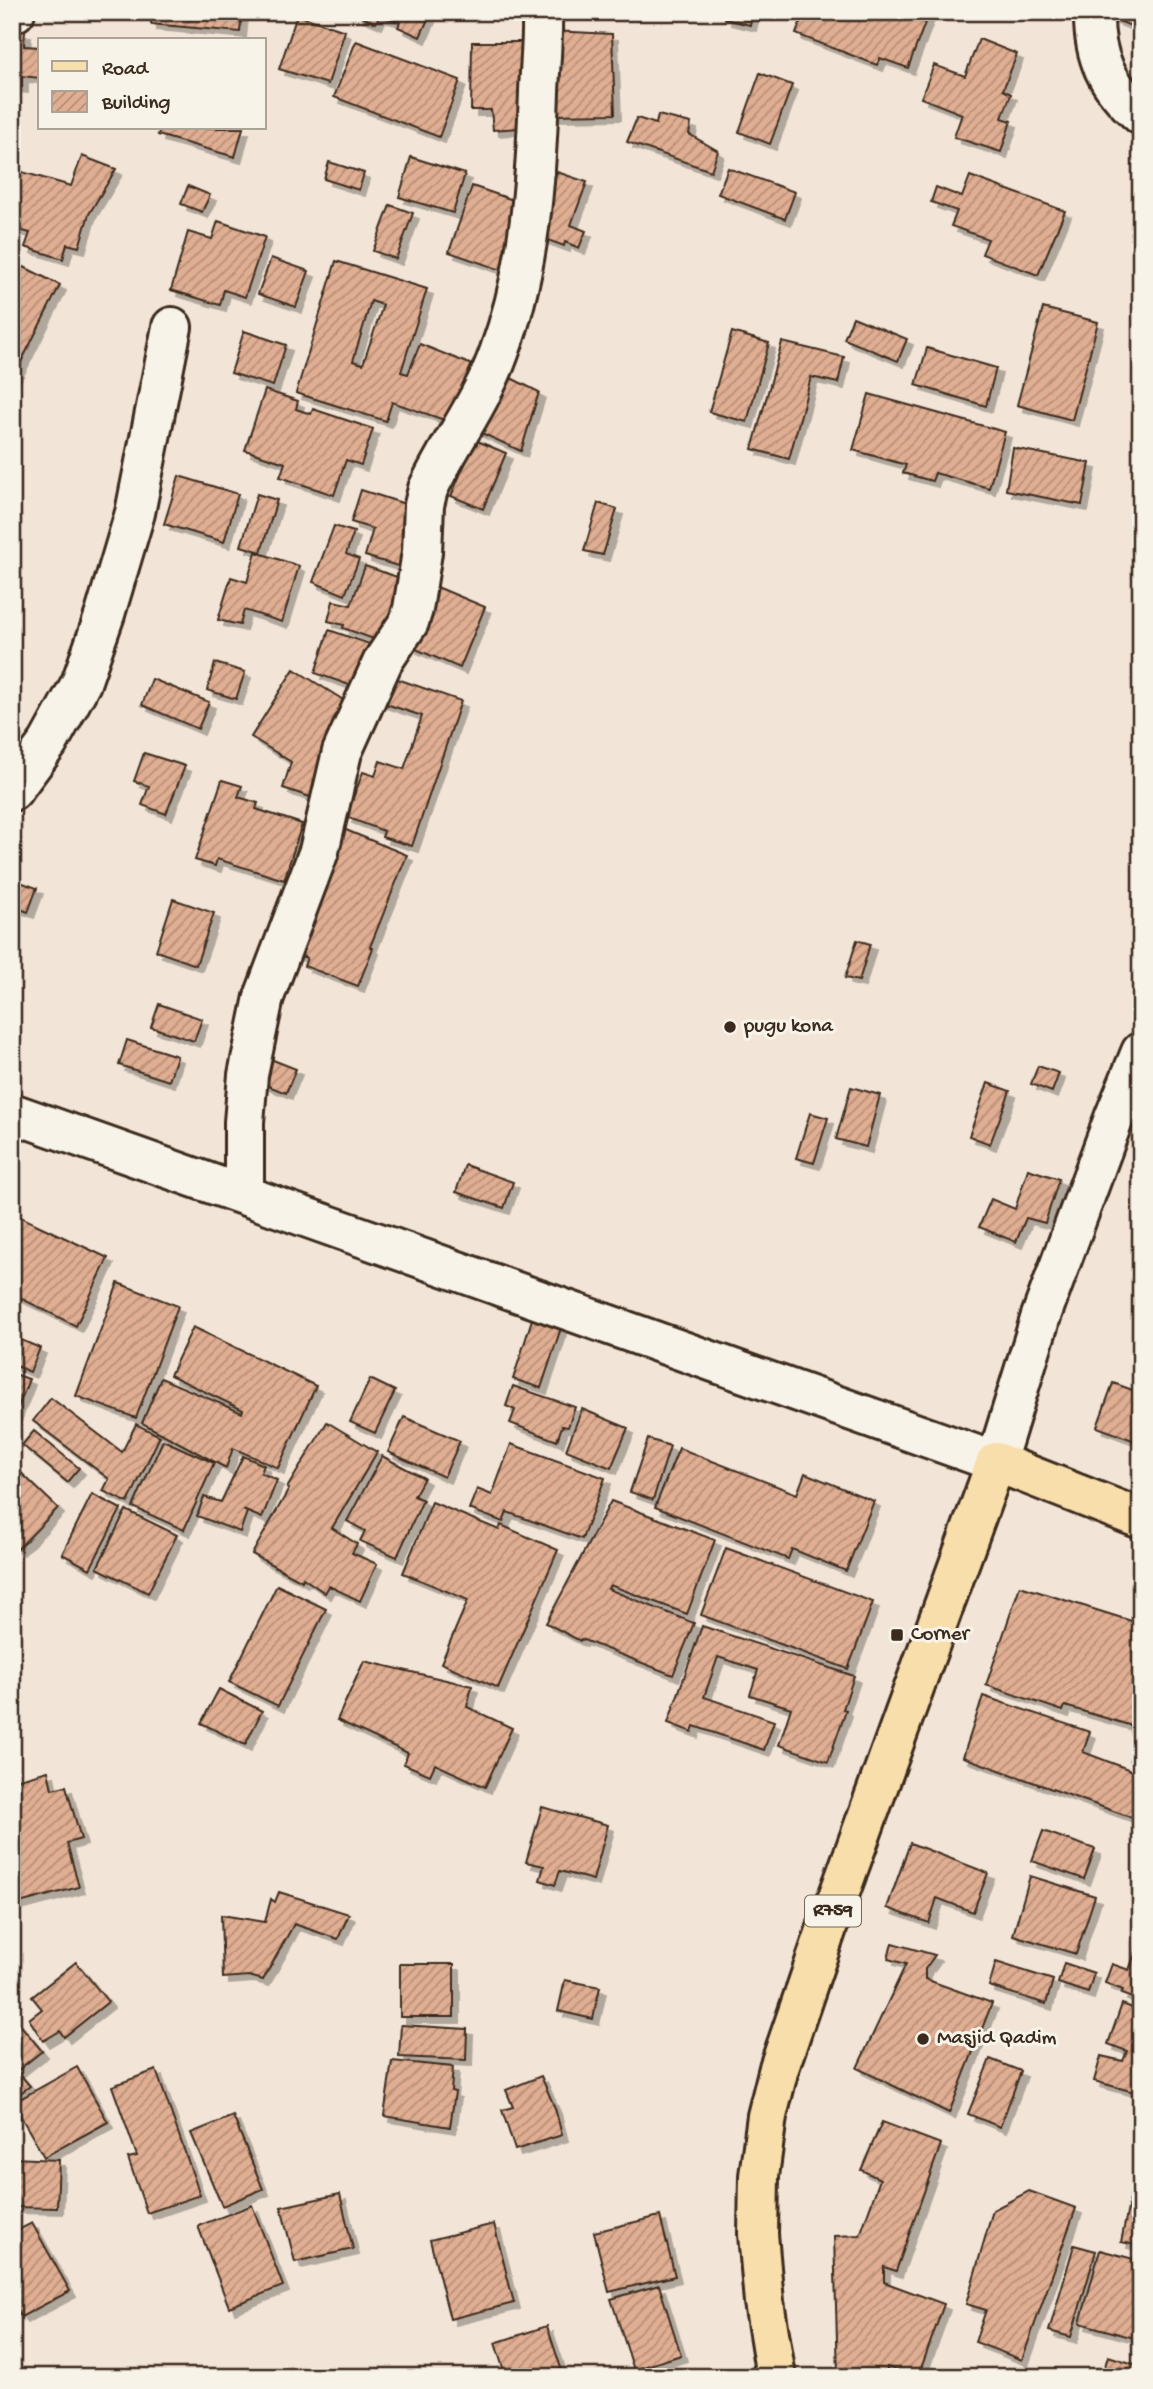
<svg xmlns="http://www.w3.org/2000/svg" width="1153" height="2389" viewBox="0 0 1153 2389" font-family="'Gochi Hand',sans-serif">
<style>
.building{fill:url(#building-hatch);stroke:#3b2a1e;stroke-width:2;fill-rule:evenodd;filter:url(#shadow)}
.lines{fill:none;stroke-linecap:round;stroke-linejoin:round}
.minor-casing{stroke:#3b2a1e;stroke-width:44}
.tertiary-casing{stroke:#3b2a1e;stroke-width:44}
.secondary-casing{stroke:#3b2a1e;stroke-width:44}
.primary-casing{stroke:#3b2a1e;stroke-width:44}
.minor{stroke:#f7f3e8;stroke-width:38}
.tertiary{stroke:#f7f3e8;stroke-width:38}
.secondary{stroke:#f7f3e8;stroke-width:38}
.primary{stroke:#f8deab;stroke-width:38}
.poi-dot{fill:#3b2a1e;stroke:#f7f3e8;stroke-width:2.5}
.labels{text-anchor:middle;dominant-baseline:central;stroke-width:6;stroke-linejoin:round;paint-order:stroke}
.shield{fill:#f7f3e8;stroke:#73665b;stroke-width:2}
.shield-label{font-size:19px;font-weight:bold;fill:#3b2a1e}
.poi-label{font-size:21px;fill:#3b2a1e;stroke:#f7f3e8;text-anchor:start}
</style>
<defs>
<pattern id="building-hatch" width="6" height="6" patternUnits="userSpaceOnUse" patternTransform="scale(1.75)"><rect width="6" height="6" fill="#e0ae92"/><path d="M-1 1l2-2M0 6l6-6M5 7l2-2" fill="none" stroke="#b78e77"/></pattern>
<filter id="shadow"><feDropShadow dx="6" dy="6" stdDeviation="0" flood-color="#0004"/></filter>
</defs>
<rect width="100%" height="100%" fill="#f2e5d7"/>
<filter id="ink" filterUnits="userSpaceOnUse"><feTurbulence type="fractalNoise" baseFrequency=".0143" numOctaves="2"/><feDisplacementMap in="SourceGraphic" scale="14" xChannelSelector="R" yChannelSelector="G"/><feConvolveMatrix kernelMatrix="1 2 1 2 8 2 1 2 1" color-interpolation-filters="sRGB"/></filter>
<g filter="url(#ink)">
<g class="building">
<path d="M152 12H242L240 32 151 24Z"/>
<path d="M358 12H423L422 15 429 17 420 37 398 27 400 22 379 16 376 23 357 15Z"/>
<path d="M726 12H753L750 25 725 19Z"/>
<path d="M804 12 849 13 929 12 908 68 880 58 877 65 796 34Z"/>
<path d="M1108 12H1141V30L1106 16Z"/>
<path d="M297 15 345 31 328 84 279 69Z"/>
<path d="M12 31H25L24 46 40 47V78L22 76V87L12 86Z"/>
<path d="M552 31 612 34 615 114 549 115Z"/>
<path d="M979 39 1017 54 1003 90 1011 94 1002 118 1011 121 1001 152 954 137 962 114 921 98 934 65 965 76Z"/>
<path d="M356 41 460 80 439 137 334 97Z"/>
<path d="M472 42H532V127L493 130 491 110H471Z"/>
<path d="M760 73 792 85 770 144 739 132Z"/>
<path d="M658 115 691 123 689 134 718 151 711 171 627 142 637 118 656 124Z"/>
<path d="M160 128H243L235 157 158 135Z"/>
<path d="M82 156 116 169 89 214 79 247 67 244 63 259 25 247 30 233 12 228V169L71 186Z"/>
<path d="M411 157 465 174 453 213 399 197Z"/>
<path d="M329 162 364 173 359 190 324 179Z"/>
<path d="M728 168 795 192 785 219 718 194Z"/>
<path d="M557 172 587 182 571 225 586 231 579 248 565 242 564 246 534 235Z"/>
<path d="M970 176 1065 211 1038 275 982 254 988 239 951 226 957 211 931 202 936 187 962 197Z"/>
<path d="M188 186 210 195 202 212 181 204Z"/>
<path d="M472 186 528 205 504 271 449 252Z"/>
<path d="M390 205 413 213 396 259 373 251Z"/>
<path d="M218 221 265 237 245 297 224 290 220 305 171 290 188 232 212 239Z"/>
<path d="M271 258 309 271 296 307 258 294Z"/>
<path d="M12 261 60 285 12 380Z"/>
<path d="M336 261 427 289 401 372 408 374 420 344 480 368 459 425 392 402 386 421 296 393ZM371 301 383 305 363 364 353 361Z"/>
<path d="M1043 308 1098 322 1072 420 1017 405Z"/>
<path d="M853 317 907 339 898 361 844 339Z"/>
<path d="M244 331 286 345 273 386 231 373Z"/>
<path d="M732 332 769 343 747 422 709 412Z"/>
<path d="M782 342 844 357 838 383 811 377 789 459 752 449Z"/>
<path d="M927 348 996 368 986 406 916 385Z"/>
<path d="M503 374 539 392 521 451 477 431Z"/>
<path d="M265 390 298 401 296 409 311 414 313 409 373 429 361 465 346 460 334 495 280 477 285 463 245 450Z"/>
<path d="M869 394 1005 432 989 488 935 473 932 481 903 473 906 465 853 450Z"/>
<path d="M475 440 506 453 483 509 451 496Z"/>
<path d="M1013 448 1090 463 1082 505 1006 490Z"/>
<path d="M179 476 238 494 224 542 164 524Z"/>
<path d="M361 490 421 509 401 567 365 556 373 529 351 522Z"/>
<path d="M257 494 277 500 261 552 241 546Z"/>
<path d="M598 503 617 509 603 555 584 551Z"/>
<path d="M334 526 354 532 346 554 359 559 345 595 313 582Z"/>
<path d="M256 552 299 566 282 622 244 610 240 625 218 620 231 577 247 582Z"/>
<path d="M365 566 412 582 390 645 343 628 344 625 328 621 333 601 351 605Z"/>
<path d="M437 587 485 607 460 668 411 647Z"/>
<path d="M329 630 370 644 355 687 315 673Z"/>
<path d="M215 663 245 672 236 699 207 690Z"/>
<path d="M294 669 353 706 327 747 310 797 283 788 291 762 251 737Z"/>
<path d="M383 674 461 701 412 846 382 837 384 831 346 817 363 772 375 776 380 761 404 769 422 716 374 700Z"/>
<path d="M152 679 209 702 198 729 142 705Z"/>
<path d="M144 753 185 766 166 814 142 805 149 786 134 781Z"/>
<path d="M222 780 242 786 238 797 258 803 256 809 302 824 284 880 217 859 215 866 195 860Z"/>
<path d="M341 828 407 855 370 947 373 948 358 986 304 966 307 958 291 953Z"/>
<path d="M17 881 37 888 28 912 12 906V895Z"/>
<path d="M173 899 214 913 196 965 156 951Z"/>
<path d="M857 940 870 944 859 981 845 978Z"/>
<path d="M159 1004 202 1019 194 1041 151 1027Z"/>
<path d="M127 1040 177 1056 169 1081 119 1065Z"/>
<path d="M268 1058 296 1069 286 1093 258 1082Z"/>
<path d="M1038 1066 1059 1073 1052 1092 1031 1084Z"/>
<path d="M988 1083 1010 1091 990 1144 969 1136Z"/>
<path d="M851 1087 880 1095 866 1147 836 1139Z"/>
<path d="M810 1113 828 1118 814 1163 796 1158Z"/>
<path d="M465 1165 513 1182 504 1208 456 1192Z"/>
<path d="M1028 1169 1059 1179 1045 1223 1026 1218 1016 1242 979 1227 991 1199 1015 1209Z"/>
<path d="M12 1213 108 1258 76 1326 12 1294Z"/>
<path d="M118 1283 178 1306 136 1418 76 1396Z"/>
<path d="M534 1313 563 1322 541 1388 513 1379Z"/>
<path d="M193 1327 316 1386 278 1468 233 1448 226 1468 142 1423 161 1378 242 1413 243 1410 170 1375Z"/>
<path d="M12 1336 40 1348 30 1372 12 1364Z"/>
<path d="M12 1373 29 1379 12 1423Z"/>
<path d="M370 1379 395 1391 375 1433 350 1422Z"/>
<path d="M1113 1383 1141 1393V1443L1097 1427Z"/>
<path d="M513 1386 575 1407 568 1427 562 1426 557 1441 510 1423 515 1410 506 1406Z"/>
<path d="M51 1398 122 1452 136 1424 160 1436 128 1503 103 1491 109 1479 33 1421Z"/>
<path d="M582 1409 628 1428 611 1468 566 1450Z"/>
<path d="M404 1417 460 1441 444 1477 388 1452Z"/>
<path d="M327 1422 377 1452 332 1528 357 1544 352 1553 377 1564 360 1601 329 1586 325 1593 303 1578 302 1581 252 1554 289 1489 287 1488Z"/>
<path d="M34 1431 79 1468 67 1482 22 1445Z"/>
<path d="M648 1439 670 1446 653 1500 630 1492Z"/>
<path d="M163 1440 214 1463 184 1530 133 1507Z"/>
<path d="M511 1444 605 1478 582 1539 507 1512 503 1522 469 1509 477 1489 492 1495Z"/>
<path d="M679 1448 797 1494 805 1473 874 1501 846 1571 792 1549 788 1559 655 1507Z"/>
<path d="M243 1456 264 1465 261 1473 277 1480 262 1518 243 1510 247 1512 240 1532 197 1516 204 1497 221 1502Z"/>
<path d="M382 1456 424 1478 414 1496 423 1500 397 1557 360 1541 365 1531 347 1521Z"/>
<path d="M12 1464 58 1508 18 1549 12 1544Z"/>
<path d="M92 1494 121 1509 90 1569 62 1554Z"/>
<path d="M611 1501 715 1540 687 1614 610 1585 608 1589 694 1623 673 1675 581 1639 580 1641 546 1623Z"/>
<path d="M432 1502 499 1530 501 1525 558 1550 498 1688 441 1663 468 1600 403 1573Z"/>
<path d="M126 1510 177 1535 148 1593 97 1568Z"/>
<path d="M726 1548 873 1602 848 1669 701 1615Z"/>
<path d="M277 1585 326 1609 278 1706 229 1682Z"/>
<path d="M1020 1586 1141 1624V1762L1130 1760 1139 1728 1065 1706 1063 1711 986 1685Z"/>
<path d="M702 1626 854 1676 843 1709 846 1710 828 1762 779 1745 791 1708 750 1695 758 1670 718 1657 704 1697 774 1721 764 1750 694 1726 692 1732 668 1723Z"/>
<path d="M364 1661 472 1686 467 1707 512 1728 485 1787 435 1764 430 1775 404 1764 408 1753 337 1720Z"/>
<path d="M219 1689 262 1711 245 1745 201 1723Z"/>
<path d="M983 1696 1090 1732 1083 1752 1141 1774V1821L963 1757Z"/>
<path d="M48 1771 52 1789 66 1786 81 1839 67 1843 79 1887 12 1905V1781Z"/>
<path d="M542 1807 608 1825 593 1880 560 1871 555 1885 540 1880 544 1866 526 1862Z"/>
<path d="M1043 1831 1095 1849 1084 1879 1032 1861Z"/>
<path d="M910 1843 988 1873 973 1912 937 1898 929 1923 887 1908Z"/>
<path d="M1030 1876 1095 1896 1076 1954 1013 1935Z"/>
<path d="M279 1892 349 1914 338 1939 294 1924 263 1980 249 1976 223 1978 221 1915 265 1922 271 1899 275 1902Z"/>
<path d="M1141 1937V2001L1121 1994 1123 1990 1105 1983 1112 1964 1129 1970Z"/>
<path d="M892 1943 935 1955 925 1969V1979L992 2003 949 2113 857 2068 906 1964 888 1959Z"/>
<path d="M76 1962 108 2002 64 2037 60 2031 43 2041 29 2019 42 2009 32 1997Z"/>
<path d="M996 1962 1053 1980 1046 2004 989 1986Z"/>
<path d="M1064 1963 1094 1973 1088 1993 1058 1983Z"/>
<rect x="400" y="1964" width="54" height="53"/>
<path d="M565 1980 600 1987 593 2019 558 2011Z"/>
<path d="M1122 2004 1141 2011V2094L1094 2081 1101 2056 1123 2061 1127 2051 1108 2044Z"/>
<path d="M12 2015 42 2051 17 2071 30 2086 12 2099Z"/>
<path d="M401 2025 467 2029 466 2060 399 2057Z"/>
<path d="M990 2059 1021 2071 1000 2127 968 2114Z"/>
<path d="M392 2061 453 2067 451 2091 455 2092 450 2127 384 2116Z"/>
<path d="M77 2067 108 2122 44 2157 13 2103Z"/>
<path d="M156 2070 200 2195 147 2213 128 2158 137 2156 112 2086Z"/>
<path d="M541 2076 555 2108 562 2135 515 2150 502 2110 513 2107 506 2090Z"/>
<path d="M233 2116 263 2189 222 2206 191 2133Z"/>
<path d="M882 2122 941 2144 896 2271 884 2267V2282L944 2304 918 2377 887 2367V2375L838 2376 834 2236 860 2235 880 2179 861 2170Z"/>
<path d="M1140 2150H1141V2246L1121 2242Z"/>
<path d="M12 2158 59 2160 57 2208 12 2207Z"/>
<path d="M1029 2191 1076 2208 1022 2360 975 2342 986 2310 966 2304 993 2210Z"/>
<path d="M340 2194 353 2249 295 2262 281 2207Z"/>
<path d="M252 2205 283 2286 229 2307 198 2226Z"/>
<path d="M660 2216 675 2276 609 2292 594 2232Z"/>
<path d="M32 2223 70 2291 21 2317 12 2301V2233Z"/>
<path d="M494 2224 514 2303 450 2319 430 2240Z"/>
<path d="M1074 2245 1096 2251 1071 2337 1049 2331Z"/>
<path d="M1100 2250 1141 2261V2340L1080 2323Z"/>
<path d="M659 2285 681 2355 634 2370 611 2299Z"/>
<path d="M547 2326 564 2377H506L495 2343Z"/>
<path d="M1108 2356 1141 2366V2377H1102Z"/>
</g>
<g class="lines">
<defs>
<g id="minor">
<path d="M12 13 15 12"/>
<path d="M12 791 48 743 81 683 105 614 135 513 172 327"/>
<path d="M244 1194V1122L248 1075 264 997 319 851 342 752 383 661 409 622 413 609 422 552 424 505 428 489C450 443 482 401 499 353 530 269 536 180 539 92 540 65 543 39 542 12"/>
<path d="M996 1462 1041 1316 1114 1118 1141 1052"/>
</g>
<path id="tertiary" d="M1094 12C1093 57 1107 86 1141 115"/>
<path id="secondary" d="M12 1113 996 1462"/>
<path id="primary" d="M776 2377 764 2302 758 2234 759 2176 767 2116 779 2068 829 1922 996 1462 1141 1519"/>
</defs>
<use href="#minor" class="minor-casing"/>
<use href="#tertiary" class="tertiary-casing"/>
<use href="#secondary" class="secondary-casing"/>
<use href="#primary" class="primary-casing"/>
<use href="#minor" class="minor"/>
<use href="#tertiary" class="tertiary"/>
<use href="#secondary" class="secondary"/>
<use href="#primary" class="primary"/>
</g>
</g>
<g class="poi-dot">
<circle cx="730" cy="1027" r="7"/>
<rect x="890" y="1628" width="14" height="14" rx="3.5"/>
<circle cx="923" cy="2039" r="7"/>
</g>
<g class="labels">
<rect class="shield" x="805" y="1895.5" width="56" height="31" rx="5"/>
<g class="shield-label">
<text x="833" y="1911">R759</text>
</g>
<g class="poi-label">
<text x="744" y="1027">pugu kona</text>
<text x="911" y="1635">Corner</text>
<text x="937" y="2039">Masjid Qadim</text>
</g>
</g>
<rect width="1153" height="2389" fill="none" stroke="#f7f3e8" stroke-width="42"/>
<rect x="21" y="21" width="1111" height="2347" fill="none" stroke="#3b2a1e" stroke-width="2.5" filter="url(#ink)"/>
<rect x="38" y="38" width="228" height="91" fill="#f7f3e8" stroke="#aca397" stroke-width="2"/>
<rect x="52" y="61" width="35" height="10" fill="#f8deab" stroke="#aca397" stroke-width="2"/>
<text x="102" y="74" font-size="21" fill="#3b2a1e">Road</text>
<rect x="52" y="91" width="35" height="21" fill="url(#building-hatch)" stroke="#aca397" stroke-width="2"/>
<text x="102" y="108" font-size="21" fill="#3b2a1e">Building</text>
</svg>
